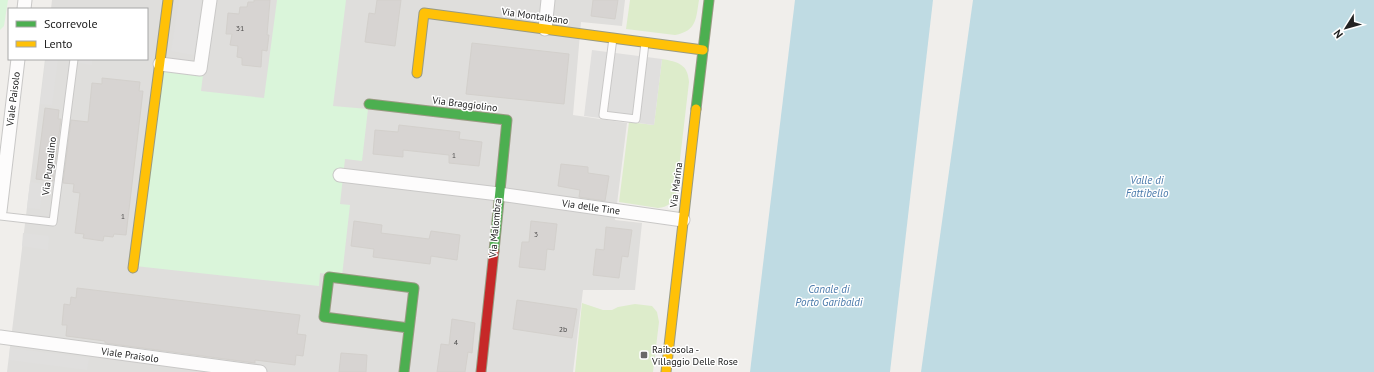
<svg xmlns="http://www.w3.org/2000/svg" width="1374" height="372" viewBox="0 0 1374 372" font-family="'PT Sans',sans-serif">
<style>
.residential{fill:#dfdedc}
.grass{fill:#ddeccb}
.park{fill:#daf5da}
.parking{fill:#e0dfde}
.water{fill:#bfdbe3}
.building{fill:#d7d4d2;stroke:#d3d0cc}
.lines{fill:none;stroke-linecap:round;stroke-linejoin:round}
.lane-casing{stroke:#c9c8c7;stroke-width:9}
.street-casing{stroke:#c9c8c7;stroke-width:15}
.fast-casing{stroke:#999a82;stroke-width:11}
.slow-casing{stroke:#999a82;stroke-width:11}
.jam-casing{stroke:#999a82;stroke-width:11}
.lane{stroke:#fdfcfc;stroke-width:7}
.street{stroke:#fdfcfc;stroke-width:13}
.fast{stroke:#4caf50;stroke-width:9}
.slow{stroke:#ffc107;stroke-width:9}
.jam{stroke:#c62828;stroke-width:9}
.poi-dot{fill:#6a6968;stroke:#fff;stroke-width:1.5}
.labels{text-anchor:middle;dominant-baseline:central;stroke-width:3;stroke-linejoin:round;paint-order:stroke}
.number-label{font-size:8px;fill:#4f4e4e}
.street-label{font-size:10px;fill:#222;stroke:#fff}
.poi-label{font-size:10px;fill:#222;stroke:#fff;text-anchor:start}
.water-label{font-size:11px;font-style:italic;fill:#4a7aab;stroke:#fff}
</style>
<rect width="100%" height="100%" fill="#f0eeeb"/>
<path class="residential" d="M52 0H625L622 26 581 22 573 115 627 123 615 220 642 223 635 290H583L573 372H7L45 59H147V9H51Z"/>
<g class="grass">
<path d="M630 0H699C696 18 697 31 675 35L626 29Z"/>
<path d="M662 59C678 62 688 64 689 82L676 194C672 203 668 207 658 208L619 202 629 122 654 125Z"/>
<path d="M582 303 603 310H612L618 307 635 304 652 306 657 312 659 322 653 372H575Z"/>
</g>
<g class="park">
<path d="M0 0H8L4 26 0 30Z"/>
<path d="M277 0H346L333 106 368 109 362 161 345 159 340 204 350 205 342 276 320 273 319 286 135 266 161 68 203 75 201 91 264 98Z"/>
</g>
<g class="parking">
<path d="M179 0H202L194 55 171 51Z"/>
<path d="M592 50 662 59 654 125 584 116Z"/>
<path d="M46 59H58L52 105 40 104Z"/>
<path d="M79 59H92V65L79 63Z"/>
<path d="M30 182 43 184 40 209 27 208Z"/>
<path d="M23 233 49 236 48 250 22 246Z"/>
<path d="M10 348 89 358 87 370 9 360Z"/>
</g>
<g class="water">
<path d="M795 0H933L890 372H750Z"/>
<path d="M973 0H1374V372H921Z"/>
</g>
<g class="building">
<path d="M254 0H270L267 35H269L267 51 262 50 261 67 242 65V58L237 57 238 46 230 45 232 34H226L228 13 239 14 240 7H247L248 2H254Z"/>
<path d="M377 0H401L395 46 365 42 369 13 375 14Z"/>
<path d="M593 0H618L615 19 591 16Z"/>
<path d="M472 43 569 54 564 104 466 94Z"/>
<path d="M102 78 140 82 139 91H143L126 235 114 234 113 237 104 236 103 241 83 238 84 234 75 233 80 193 73 192 74 184 63 183 71 120 88 122 92 83 102 84Z"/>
<path d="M45 108 59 110 58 119H61L53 181 36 179Z"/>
<path d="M399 125 460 132 459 139 482 142 479 166 449 163V155L403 150V157L373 154 375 130 398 132Z"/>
<path d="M561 164 588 167V173L609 176 605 201 579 197 580 190 558 186Z"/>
<path d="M354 221 382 225 381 233 429 239 431 231 460 235 457 260 431 256 430 264 373 257 374 249 351 246Z"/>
<path d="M531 221 557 224 554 250 547 249 545 270 519 267 522 242H529Z"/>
<path d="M606 227 632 230 628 257 622 256 619 278 593 275 596 249 604 250Z"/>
<path d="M77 288 300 315 297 334 306 335 303 356 296 355 295 365 255 360V363L105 343V341L66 336 67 325H62L64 304 70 305 71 297 76 298Z"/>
<path d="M517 300 577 309 572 338 513 329Z"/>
<path d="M452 319 475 323 472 353 468 352 465 372H437L441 344 449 345Z"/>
<path d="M341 353 367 355 366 372H339Z"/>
</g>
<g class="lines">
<defs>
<g id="lane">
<path d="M613 38 603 115 636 119 645 43"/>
<path d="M0 216 53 222 74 59"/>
</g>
<g id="street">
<path d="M24 9 25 0"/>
<path d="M545 29 548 0"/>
<path d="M160 64 200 69 210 0"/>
<path d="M340 175 499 194 683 220"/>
<path d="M0 211 18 59"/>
<path d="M0 337 260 372"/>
</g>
<g id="fast">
<path d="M369 104 507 120 494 251"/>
<path d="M696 109 709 0"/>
<path d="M404 372 414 288 329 277 324 317 409 328"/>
</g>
<g id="slow">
<path d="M417 73 424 13 703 50"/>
<path d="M133 268 168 0"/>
<path d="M666 372 696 109"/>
</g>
<path id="jam" d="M481 372 494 251"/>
</defs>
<use href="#lane" class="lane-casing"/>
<use href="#street" class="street-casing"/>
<use href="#fast" class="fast-casing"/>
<use href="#slow" class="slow-casing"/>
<use href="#jam" class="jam-casing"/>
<use href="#lane" class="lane"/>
<use href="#street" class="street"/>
<use href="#fast" class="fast"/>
<use href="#slow" class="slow"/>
<use href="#jam" class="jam"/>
</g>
<rect class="poi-dot" x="640" y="351" width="8" height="8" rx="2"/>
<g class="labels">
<g class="number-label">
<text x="240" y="28">31</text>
<text x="454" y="155">1</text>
<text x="123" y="216">1</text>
<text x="536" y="234">3</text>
<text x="563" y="329">2b</text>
<text x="456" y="342">4</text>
</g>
<g class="street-label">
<text transform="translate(535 16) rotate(8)">Via Montalbano</text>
<text transform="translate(13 99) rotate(-83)">Viale Paisolo</text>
<text transform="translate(465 104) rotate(7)">Via Braggiolino</text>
<text transform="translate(49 166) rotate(-83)">Via Pugnalino</text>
<text transform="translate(676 185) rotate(-83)">Via Marina</text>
<text transform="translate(591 207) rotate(8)">Via delle Tine</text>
<text transform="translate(495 228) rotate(-85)">Via Malombra</text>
<text transform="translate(130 355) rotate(8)">Viale Praisolo</text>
</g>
<g class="poi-label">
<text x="652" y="349">Raibosola -<tspan x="652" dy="12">Villaggio Delle Rose</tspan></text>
</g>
<g class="water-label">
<text x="1147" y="180">Valle di<tspan x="1147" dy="13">Fattibello</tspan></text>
<text x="829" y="289">Canale di<tspan x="829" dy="13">Porto Garibaldi</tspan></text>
</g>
</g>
<rect x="8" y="8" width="140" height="52" fill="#ffffff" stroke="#a7a7a7"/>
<rect x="16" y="21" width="20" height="6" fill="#4caf50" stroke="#a7a7a7"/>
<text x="44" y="28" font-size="12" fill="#222222">Scorrevole</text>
<rect x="16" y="41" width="20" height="6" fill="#ffc107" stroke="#a7a7a7"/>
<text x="44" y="48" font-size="12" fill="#222222">Lento</text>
<g transform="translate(1346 28) rotate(233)" stroke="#ffffff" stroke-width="3" paint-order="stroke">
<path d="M0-3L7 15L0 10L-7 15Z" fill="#222222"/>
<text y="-6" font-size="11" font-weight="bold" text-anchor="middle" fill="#222222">N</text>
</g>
</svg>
